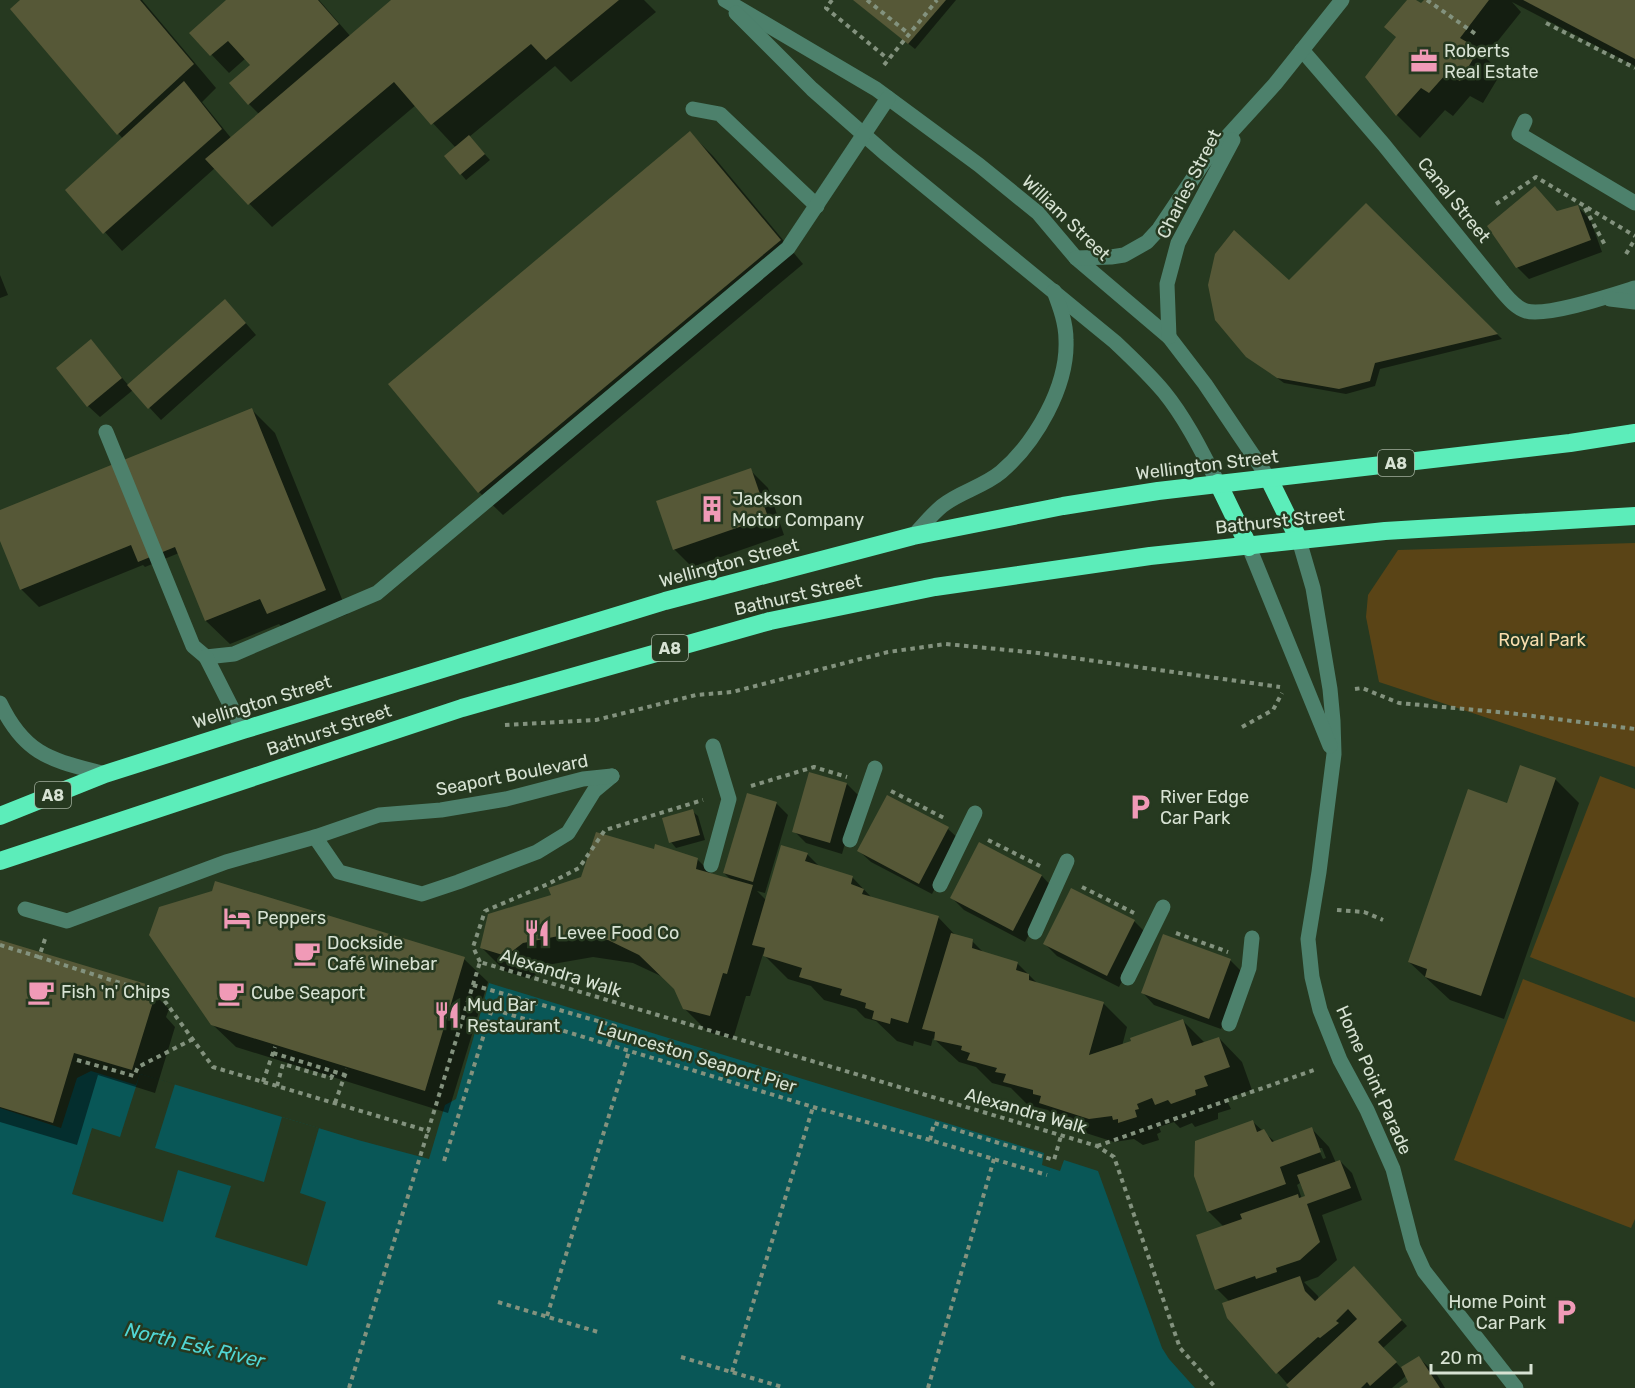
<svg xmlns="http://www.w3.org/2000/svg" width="1635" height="1388" viewBox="0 0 1635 1388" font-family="Rubik,sans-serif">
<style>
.green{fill:#5a4416}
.water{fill:#095757}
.pier{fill:#263920}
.shadow{fill:#0007;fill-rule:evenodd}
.building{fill:#565837}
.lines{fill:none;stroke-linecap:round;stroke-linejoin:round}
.path{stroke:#83927e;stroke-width:4;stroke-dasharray:4.5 4.5;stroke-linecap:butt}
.minor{stroke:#4d816c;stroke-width:15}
.highway{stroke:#5cedba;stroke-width:18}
.labels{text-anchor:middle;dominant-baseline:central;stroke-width:5;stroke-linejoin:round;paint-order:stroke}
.shield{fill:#263920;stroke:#a2af9d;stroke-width:1.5}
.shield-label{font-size:16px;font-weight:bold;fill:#d7e2d3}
.poi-label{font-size:18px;fill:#d7e2d3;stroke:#263920;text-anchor:start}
.street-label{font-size:18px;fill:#d7e2d3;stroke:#263920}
.park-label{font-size:18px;fill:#f8ddad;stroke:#263920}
.water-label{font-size:20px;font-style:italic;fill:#50d6d5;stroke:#263920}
</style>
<rect width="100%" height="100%" fill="#263920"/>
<g class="green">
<path d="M1635 543V767L1379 682 1366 617 1368 595 1398 550Z"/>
<path d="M1600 776 1635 789V998L1530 957Z"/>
<path d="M1523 979 1635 1022V1219L1631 1228 1454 1160Z"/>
</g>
<path class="water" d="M489 983 1044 1153 1042 1165 1060 1171 1064 1160 1098 1171 1162 1348 1169 1359 1195 1388H0V1108L61 1128 77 1078 91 1071 136 1085 140 1074 358 1140 429 1159 445 1105 456 1099Z"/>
<path class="pier" d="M140 1074 175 1084 155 1148 264 1182 282 1117 319 1128 300 1193 326 1202 307 1266 215 1237 231 1186 178 1170 163 1222 72 1194 92 1128 120 1137Z"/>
<g class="shadow">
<path d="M22 0H142L216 88 202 102 231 138 259 114 249 104 252 65 246 58 229 73 191 33 228 0H319L351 37 393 0H644L656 12 571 82 555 66 469 137 490 160 466 180 461 174 456 148 416 105 272 227 215 168 122 251 67 190 123 139 12 9Z"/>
<path d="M854 0H956L915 49Z"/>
<path d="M1409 0H1413L1422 5 1426 0H1635V66L1512 2 1521 12 1485 57 1501 73 1483 103 1470 96 1453 116 1445 110 1420 138 1397 115 1367 77 1397 38Z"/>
<path d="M690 133 713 156 803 264 503 515 479 492 390 384Z"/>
<path d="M1535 188 1558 212 1578 207 1590 219 1602 252 1529 279 1517 267Z"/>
<path d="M1366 205 1502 339 1380 369 1375 386 1346 394 1284 383 1247 356 1289 282Z"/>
<path d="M0 275 8 295 0 298Z"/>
<path d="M237 313 256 335 161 420 133 390 100 417 88 406 91 341 129 386Z"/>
<path d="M252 410 275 433 348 614 291 636 279 624 230 644 206 621 179 553 145 567 143 565 39 607 21 589 0 537V512Z"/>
<path d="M750 470 768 488 784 535 692 567 674 549Z"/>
<path d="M1555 779 1579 803 1504 1019 1450 1000 1409 962 1508 805Z"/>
<path d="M847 784 859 796 842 854 806 843 794 831Z"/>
<path d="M776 803 788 815 765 893 757 891 767 901 807 854 820 867 852 877 873 899 938 917 957 937 972 941 984 953 1017 963 1038 984 1104 1004 1127 1027 1122 1046 1182 1020 1205 1043 1219 1038 1242 1062 1252 1090 1226 1099 1231 1109 1218 1113V1119L1195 1127 1192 1123 1180 1128 1174 1122 1159 1127 1161 1132 1157 1134 1159 1140 1143 1145 1134 1139 1114 1142 1064 1126 1048 1110 1028 1105 1011 1088 992 1083 976 1067 959 1062 933 1038 931 1046 914 1041 913 1046 897 1041 876 1021 865 1018 856 1009 824 1000 811 986 788 979 763 954 750 996H746L733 1039 708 1032 684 1008 676 989 665 978 633 963 593 957 547 965 530 979 505 971 482 948 553 896 655 851 697 859 713 875 732 881 724 873Z"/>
<path d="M692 811 698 816 705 840 676 848 671 842Z"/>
<path d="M948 829 960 840 932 894 871 862 859 851Z"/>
<path d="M980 844 1042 876 1053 888 1025 942 964 910 952 898Z"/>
<path d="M1134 921 1146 933 1119 987 1057 956 1045 944Z"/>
<path d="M0 941 145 985 169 1009 166 1017 175 1027 155 1093 98 1075 77 1145 0 1122Z"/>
<path d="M464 959 488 982 448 1113 236 1047 212 1024Z"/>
<path d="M1230 960 1242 972 1221 1029 1154 1005 1143 993Z"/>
<path d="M1253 1122 1275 1142 1312 1129 1329 1147 1336 1163 1340 1161 1352 1173 1362 1200 1322 1215 1337 1260 1318 1277 1304 1282 1318 1296 1319 1300 1360 1274 1407 1326 1383 1348 1401 1368 1419 1358 1437 1375 1445 1388H1402L1410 1383 1407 1375 1392 1388H1291L1229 1317 1230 1302 1217 1289 1224 1227 1208 1211ZM1318 1148H1322L1326 1158 1323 1159ZM1300 1183 1306 1197 1302 1199 1297 1185Z"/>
</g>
<g class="building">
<path d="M20 0H140L194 64 117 135 10 9Z"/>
<path d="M226 0H318L339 24 248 105 229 83 250 65 228 41 210 56 189 33Z"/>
<path d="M391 0H619L546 60 531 44 431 125 394 82 248 205 205 159Z"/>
<path d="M853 0H946L908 44Z"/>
<path d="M1407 0H1416L1421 3 1424 0H1489L1460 38 1479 49 1460 81 1446 74 1429 93 1421 88 1396 116 1365 77 1396 37 1384 27Z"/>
<path d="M1523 0H1635V59Z"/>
<path d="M184 81 222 129 103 234 65 190Z"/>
<path d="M690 131 781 240 478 493 388 384Z"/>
<path d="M469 135 485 154 460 175 444 156Z"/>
<path d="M1535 186 1557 211 1578 205 1591 240 1516 268 1487 226Z"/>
<path d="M1366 203 1498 334 1375 363 1370 381 1339 389 1277 378 1246 357 1215 320 1208 285 1215 254 1234 230 1289 280Z"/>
<path d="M225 299 246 323 148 409 127 385Z"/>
<path d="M91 339 122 378 87 407 56 368Z"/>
<path d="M252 408 326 590 267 614 260 599 205 621 175 547 138 562 131 545 20 590 0 541V510Z"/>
<path d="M751 468 768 517 673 550 656 501Z"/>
<path d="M1520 765 1556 778 1481 996 1425 977 1427 969 1408 962 1468 789 1507 803Z"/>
<path d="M809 772 847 783 830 843 792 832Z"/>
<path d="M747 793 777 802 753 882 723 873Z"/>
<path d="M887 795 949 827 919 884 857 851Z"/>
<path d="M693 809 700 835 669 843 662 818Z"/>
<path d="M596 832 654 849 655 844 698 858 696 869 753 885 727 974 723 973 710 1016 683 1009 674 989 639 955 608 940 569 934 523 943 506 956 480 948 488 914 551 895 548 888 581 877Z"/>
<path d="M979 842 1042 875 1013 931 950 898Z"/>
<path d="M781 845 808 853 805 861 853 876 851 884 864 889 862 894 939 916 908 1023 891 1018 890 1024 872 1019 874 1011 865 1008 866 1003 840 995 842 989 799 977 802 968 763 956 765 948 752 945Z"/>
<path d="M215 881 465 957 425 1091 211 1025 149 935 159 907 212 891Z"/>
<path d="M1071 888 1135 920 1107 976 1043 944Z"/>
<path d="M951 933 973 939 972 948 1018 962 1016 970 1029 974V980L1104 1002 1089 1055 1131 1041 1130 1038 1183 1019 1192 1046 1219 1037 1230 1067 1204 1076 1208 1086 1195 1090 1196 1095 1171 1104 1168 1100 1155 1105 1152 1098 1137 1104 1139 1109 1135 1110 1137 1117 1118 1123V1119L1113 1120 1112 1116 1089 1119 1039 1103 1041 1096 1033 1094V1090L1003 1082 1006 1074 995 1072 997 1068 967 1060 970 1053 961 1050 962 1046 934 1040 935 1032 922 1029Z"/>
<path d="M1163 934 1231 959 1209 1019 1141 993Z"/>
<path d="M0 940 146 984 142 999 153 1002 132 1070 74 1053 53 1123 0 1107Z"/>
<path d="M1253 1120 1257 1132 1264 1129 1272 1142 1312 1127 1321 1152 1280 1167 1286 1184 1207 1212 1194 1176 1195 1141Z"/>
<path d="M1340 1160 1351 1188 1307 1204 1320 1242 1300 1260 1276 1268 1277 1272 1256 1279 1255 1276 1215 1290 1196 1235 1242 1219 1240 1214 1298 1194 1299 1198 1305 1196 1297 1175Z"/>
<path d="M1354 1266 1402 1320 1378 1342 1397 1362 1370 1386 1367 1382 1361 1388H1289L1286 1385 1357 1319 1348 1309 1336 1321 1339 1323 1320 1338 1318 1337 1276 1374 1227 1318 1222 1303 1300 1276 1305 1291 1315 1301Z"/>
<path d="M1419 1356 1440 1388H1399L1408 1382 1401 1367Z"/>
</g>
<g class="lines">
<g class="path">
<path d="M832 0 826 8 888 59"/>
<path d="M867 0 909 34"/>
<path d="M1427 0 1477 35"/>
<path d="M1546 23 1635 68"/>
<path d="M884 65 937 0"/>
<path d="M1496 204 1536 177 1635 236"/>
<path d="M1585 208 1606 247"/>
<path d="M1626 254 1635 239"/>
<path d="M1355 689 1362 688 1399 703 1509 713 1635 729"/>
<path d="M505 725 596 720 696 695 732 692 888 652 946 644 1038 653 1280 687"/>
<path d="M1242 727 1273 710 1282 693"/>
<path d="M751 786 814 767 847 777"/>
<path d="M891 791 946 819"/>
<path d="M988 840 1040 866"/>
<path d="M1082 887 1134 913"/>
<path d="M1337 910 1364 912 1383 920"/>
<path d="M1176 933 1228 952"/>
<path d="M45 939 39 957 161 996 213 1067 428 1131 480 962 1097 1146 1114 1157 1180 1348 1216 1388"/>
<path d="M0 945 39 957"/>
<path d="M480 962 473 947 485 911 548 884 579 868 605 830 703 800"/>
<path d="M473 985 615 1026 609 1044"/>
<path d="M273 1053 345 1075"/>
<path d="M77 1060 134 1076 138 1067 193 1039"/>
<path d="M263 1082 275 1047"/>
<path d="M277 1086 283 1064 331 1078 334 1072"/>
<path d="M335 1103 347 1069"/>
<path d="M930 1140 934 1123 1054 1160 1061 1136"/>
<path d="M1097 1146 1317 1069"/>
<path d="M444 1161 492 1009 813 1107 930 1140 1047 1175"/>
<path d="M498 1302 598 1332"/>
<path d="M547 1316 629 1051"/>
<path d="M681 1357 782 1387"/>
<path d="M732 1372 813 1107"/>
<path d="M349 1388 428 1131"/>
<path d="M928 1388 994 1159"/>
</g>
<g class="minor">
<path d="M725 0 876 89 979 165 1038 213 1076 258 1169 337 1205 384 1269 479"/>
<path d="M736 13 812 89 887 155 1115 342C1132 358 1149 374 1164 392 1186 419 1202 452 1218 483"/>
<path d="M1302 50 1384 145 1502 291C1509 299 1516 308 1526 311 1547 317 1613 295 1635 288"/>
<path d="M693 109 720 114 817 206"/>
<path d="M1525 121 1519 134 1635 203"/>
<path d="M1076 258 1111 257 1124 255 1147 242 1159 229 1204 162 1275 84 1342 0"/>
<path d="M1610 299 1635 302"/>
<path d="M1169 337 1167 284 1178 243 1233 140"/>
<path d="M106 432 193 646 206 657 234 654 377 593 788 248 888 98"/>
<path d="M913 536C922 527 931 515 942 506 959 492 983 487 1001 472 1036 442 1068 386 1066 340 1066 323 1060 307 1054 291"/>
<path d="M1299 540 1313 588 1330 689 1333 721 1334 754 1319 872 1308 939 1312 977 1320 1010 1340 1060 1367 1110 1393 1169 1413 1247 1424 1271 1516 1388"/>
<path d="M1249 547 1330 746"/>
<path d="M206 657 243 730"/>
<path d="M0 703C26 757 53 760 105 774"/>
<path d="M315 837 339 872 422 894 458 882 537 852 568 833 594 791 612 776"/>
<path d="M850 840 875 768"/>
<path d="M711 865 729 799 713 746"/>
<path d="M940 885 975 813"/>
<path d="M25 909 67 921 226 862 315 837 379 815 441 810 506 799 583 779 612 776"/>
<path d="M1035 932 1067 861"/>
<path d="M1128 978 1163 907"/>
<path d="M1229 1024 1249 968 1252 938"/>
</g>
<g class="highway">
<path d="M1269 479 1299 540"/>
<path d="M1218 483 1249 547"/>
<path d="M0 816 105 774 243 730 665 601 913 536 1063 506 1158 491 1570 443 1635 433"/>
<path d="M0 861 462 708 770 621 935 587 1150 556 1385 531 1635 516"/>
</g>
</g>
<defs>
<symbol id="office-bare" viewBox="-9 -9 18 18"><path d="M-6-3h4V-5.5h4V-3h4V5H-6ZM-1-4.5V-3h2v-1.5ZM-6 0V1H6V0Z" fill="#f09ab7" stroke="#263920" stroke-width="2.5" paint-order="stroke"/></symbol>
<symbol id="building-bare" viewBox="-9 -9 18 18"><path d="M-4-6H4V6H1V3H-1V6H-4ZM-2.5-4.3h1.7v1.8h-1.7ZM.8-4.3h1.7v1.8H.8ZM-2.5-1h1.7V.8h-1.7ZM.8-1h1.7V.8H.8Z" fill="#f09ab7" stroke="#263920" stroke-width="2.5" paint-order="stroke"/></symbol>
<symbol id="parking-bare" viewBox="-9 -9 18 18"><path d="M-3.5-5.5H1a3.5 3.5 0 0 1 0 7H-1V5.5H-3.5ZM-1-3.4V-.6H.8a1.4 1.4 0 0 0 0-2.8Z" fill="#f09ab7" stroke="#263920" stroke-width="2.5" paint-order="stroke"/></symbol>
<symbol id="hotel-bare" viewBox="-9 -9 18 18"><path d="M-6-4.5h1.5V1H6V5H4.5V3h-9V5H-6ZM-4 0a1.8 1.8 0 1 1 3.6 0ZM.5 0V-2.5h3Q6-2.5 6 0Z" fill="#f09ab7" stroke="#263920" stroke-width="2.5" paint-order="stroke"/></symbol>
<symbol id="restaurant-bare" viewBox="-9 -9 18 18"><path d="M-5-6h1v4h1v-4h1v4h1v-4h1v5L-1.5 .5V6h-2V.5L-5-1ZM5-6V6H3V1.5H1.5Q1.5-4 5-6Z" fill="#f09ab7" stroke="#263920" stroke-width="2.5" paint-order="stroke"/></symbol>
<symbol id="cafe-bare" viewBox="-9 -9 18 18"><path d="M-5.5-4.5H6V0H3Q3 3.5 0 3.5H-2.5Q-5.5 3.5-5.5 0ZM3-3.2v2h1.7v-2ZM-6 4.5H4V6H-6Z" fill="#f09ab7" stroke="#263920" stroke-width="2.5" paint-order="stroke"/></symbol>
</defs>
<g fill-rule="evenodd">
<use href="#office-bare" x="1405" y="42" width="38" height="38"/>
<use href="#building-bare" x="693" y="490" width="38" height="38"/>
<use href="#parking-bare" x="1121" y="788" width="38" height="38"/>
<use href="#hotel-bare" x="218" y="899" width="38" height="38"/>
<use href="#restaurant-bare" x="518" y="914" width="38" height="38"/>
<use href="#cafe-bare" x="288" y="934" width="38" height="38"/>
<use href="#cafe-bare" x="22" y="973" width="38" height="38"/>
<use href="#cafe-bare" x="212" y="974" width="38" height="38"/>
<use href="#restaurant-bare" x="428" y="996" width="38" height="38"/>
<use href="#parking-bare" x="1547" y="1293" width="38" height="38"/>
</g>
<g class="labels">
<g class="shield">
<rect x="1378" y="450" width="36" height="26" rx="4.5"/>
<rect x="652" y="635" width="36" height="26" rx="4.5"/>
<rect x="35" y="782" width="36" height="26" rx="4.5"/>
</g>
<g class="shield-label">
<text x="1396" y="463">A8</text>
<text x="670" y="648">A8</text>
<text x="53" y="795">A8</text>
</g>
<g class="poi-label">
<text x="1444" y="51">Roberts<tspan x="1444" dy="21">Real Estate</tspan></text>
<text x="732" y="499">Jackson<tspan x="732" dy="21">Motor Company</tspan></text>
<text x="1160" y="797">River Edge<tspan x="1160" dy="21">Car Park</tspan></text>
<text x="257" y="918">Peppers</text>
<text x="557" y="933">Levee Food Co</text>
<text x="327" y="943">Dockside<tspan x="327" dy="21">Café Winebar</tspan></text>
<text x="61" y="992">Fish 'n' Chips</text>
<text x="251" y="993">Cube Seaport</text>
<text x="467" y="1005">Mud Bar<tspan x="467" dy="21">Restaurant</tspan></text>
<text x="1546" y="1302" text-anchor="end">Home Point<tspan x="1546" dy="21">Car Park</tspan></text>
</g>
<g class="street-label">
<text transform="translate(1189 184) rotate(-63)">Charles Street</text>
<text transform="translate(1454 200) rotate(51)">Canal Street</text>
<text transform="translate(1066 218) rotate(44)">William Street</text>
<text transform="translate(1207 465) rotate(-7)">Wellington Street</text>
<text transform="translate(1280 521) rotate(-6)">Bathurst Street</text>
<text transform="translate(729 563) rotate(-15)">Wellington Street</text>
<text transform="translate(798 595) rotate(-13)">Bathurst Street</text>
<text transform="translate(262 702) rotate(-17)">Wellington Street</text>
<text transform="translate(329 730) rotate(-18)">Bathurst Street</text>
<text transform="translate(512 775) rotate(-11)">Seaport Boulevard</text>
<text transform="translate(561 973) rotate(17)">Alexandra Walk</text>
<text transform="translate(697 1057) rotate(17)">Launceston Seaport Pier</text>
<text transform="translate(1374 1080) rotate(66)">Home Point Parade</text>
<text transform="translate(1026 1111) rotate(16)">Alexandra Walk</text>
</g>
<g class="park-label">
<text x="1542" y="640">Royal Park</text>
</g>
<g class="water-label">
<text transform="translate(195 1345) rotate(13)">North Esk River</text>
</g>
</g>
<path d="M1431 1364v9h100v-9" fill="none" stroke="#d7e2d3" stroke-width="3"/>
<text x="1440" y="1364" font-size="18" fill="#d7e2d3" stroke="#263920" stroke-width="4.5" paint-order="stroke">20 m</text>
</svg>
